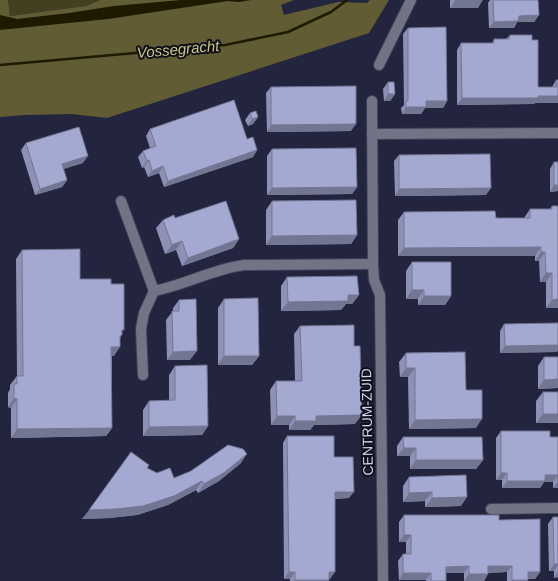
<svg xmlns="http://www.w3.org/2000/svg" width="558" height="581" viewBox="0 0 558 581" font-family="Arial,sans-serif">
<style>
.green{fill:#44401f}
.forest{fill:#615c34}
.water{fill:#1e1a00}
.lines{fill:none;stroke-linecap:round;stroke-linejoin:round}
.stream{stroke:#1e1a00;stroke-width:2.5}
.minor-casing{stroke:#3f415a;stroke-width:12}
.minor{stroke:#727486;stroke-width:10}
.wall{fill:#8d91b5}
.shaded-wall{fill:#737693}
.building{fill:#a4a9d2;stroke:#737693}
.labels{text-anchor:middle;dominant-baseline:central;stroke-width:4;stroke-linejoin:round;paint-order:stroke}
.street-label{font-size:14px;fill:#d4d7e8;stroke:#0f101b}
.water-label{font-size:15px;font-style:italic;fill:#cdc580;stroke:#0f101b}
</style>
<rect width="100%" height="100%" fill="#23253f"/>
<path class="green" d="M8 0H100L86 6 10 16Z"/>
<path class="forest" d="M0 0H8L10 16 86 6 100 0H294L281 5 284 15 338 2 367 3 370 0H389L369 33 107 118 71 114 26 115 0 117Z"/>
<path class="water" d="M181 0H251L239 2 228 1 108 19 0 30V15L17 19 69 13 114 6Z"/>
<g class="lines">
<path class="stream" d="M0 65 225 45 288 32 331 12 347 0"/>
<defs>
<g id="minor">
<path d="M379 65 411 0"/>
<path d="M372 101 373 264 374 280 380 295 383 581"/>
<path d="M372 134 558 133"/>
<path d="M121 201 154 291"/>
<path d="M143 375 141 329 144 313 154 291C185 285 213 269 244 265L373 264"/>
<path d="M491 509 558 508"/>
</g>
</defs>
<use href="#minor" class="minor-casing"/>
<use href="#minor" class="minor"/>
</g>
<g class="wall">
<path d="M450 0H482L478 8H450Z"/>
<path d="M490 0H538L539 15 534 22H517L514 28H489L488 3Z"/>
<path d="M408 28 447 101 443 108H425L421 114H402L401 108 404 105 403 34Z"/>
<path d="M510 35 532 40 538 87H552L556 80 558 103H535L534 104 457 105V50L461 43H492L494 39H506Z"/>
<path d="M388 82 395 94 390 101H384L383 89Z"/>
<path d="M271 87 351 131 267 132 266 93Z"/>
<path d="M250 113 258 117 253 124 248 126 245 120Z"/>
<path d="M150 129 247 139 257 150 253 157 164 187 159 173 148 177 144 167 142 168 138 157 143 151 150 148 146 136Z"/>
<path d="M26 143 83 163 63 169 67 180 62 187 35 195 21 150Z"/>
<path d="M272 149 357 187 352 194 267 195V156Z"/>
<path d="M399 155 486 195 395 196 394 161Z"/>
<path d="M554 162H558V191L550 192V169Z"/>
<path d="M272 201 357 235 351 244 266 245V210Z"/>
<path d="M552 206H558V308H546V282H540L539 261H535V256H398V220L404 212 496 218H524L530 209H550Z"/>
<path d="M175 218 239 239 233 248 182 266 176 250 165 254 156 228 163 220Z"/>
<path d="M22 250 80 279 111 284 122 333 114 356H112V428L106 436 11 438V408L8 407V393L10 389V385L17 376 16 259Z"/>
<path d="M412 262 451 296 445 305H418V299H406V271Z"/>
<path d="M287 277 359 295 352 304H346L341 310 281 311V286Z"/>
<path d="M224 299 259 356 252 365H218V308Z"/>
<path d="M179 300 190 360H167L166 320 173 311V308Z"/>
<path d="M504 324 557 352 500 353V331Z"/>
<path d="M300 326 355 424 314 425 310 430H289V425H271L270 390 276 381H295L294 334Z"/>
<path d="M406 353 466 390 476 428 409 429 408 377H400L399 362Z"/>
<path d="M544 357 558 388 538 389V366Z"/>
<path d="M175 366 208 426 202 435 143 436V410L149 401 169 400V375Z"/>
<path d="M543 392 558 423H536V401Z"/>
<path d="M501 431 550 437H558V488H553V482H544L540 488H502V480H496V438Z"/>
<path d="M287 436 334 457 349 498 335 499 330 579H329L328 581H290V579H284L283 443Z"/>
<path d="M403 437 483 460 476 469H410V456H397V446Z"/>
<path d="M241 463 219 481 198 493 196 490 168 505 137 515 109 518 82 519 147 468 157 473 174 478Z"/>
<path d="M409 477 461 506 425 507V501L403 502V486Z"/>
<path d="M404 515 499 520 540 572 535 579H528L527 581H507V572L488 573 484 581H464V573H446V581H426V580H399L398 561 403 554H406V542H399V522Z"/>
<path d="M553 517H558V577L554 578V571H549L548 524Z"/>
</g>
<g class="shaded-wall">
<path d="M455 1H482L478 8H450Z"/>
<path d="M539 15 534 22H517L514 28H489L494 22 519 16Z"/>
<path d="M388 94H395L390 101H384Z"/>
<path d="M538 96H558V103H535L534 104 457 105 462 98Z"/>
<path d="M426 101H447L443 108H425L421 114H402L406 107Z"/>
<path d="M258 117 253 124 248 126 252 119Z"/>
<path d="M356 124 351 131 267 132 271 125Z"/>
<path d="M257 150 253 157 164 187 168 181Z"/>
<path d="M88 156 83 163 57 171 62 164Z"/>
<path d="M149 160 144 167 142 168 147 161Z"/>
<path d="M163 166 159 173 148 177 152 171Z"/>
<path d="M67 180 62 187 35 195 40 189Z"/>
<path d="M554 185H558V191L550 192Z"/>
<path d="M357 187 352 194 267 195 272 188Z"/>
<path d="M491 188 486 195 395 196 399 189Z"/>
<path d="M357 235 351 244 266 245 272 236Z"/>
<path d="M239 239 233 248 182 266 188 258Z"/>
<path d="M182 241 176 250 165 254 172 245Z"/>
<path d="M541 247 535 256H398L404 248Z"/>
<path d="M541 252H545L539 261H535Z"/>
<path d="M546 273H552L546 282H540Z"/>
<path d="M412 290H424L418 299H406Z"/>
<path d="M348 295H359L352 304H346L341 310 281 311 288 302Z"/>
<path d="M424 296H451L445 305H418Z"/>
<path d="M558 299V308H546L552 300Z"/>
<path d="M558 345V350L557 352 500 353 505 346Z"/>
<path d="M111 347H120L114 356H105Z"/>
<path d="M197 351 190 360H167L173 352Z"/>
<path d="M224 356H259L252 365H218Z"/>
<path d="M406 368H415L408 377H400Z"/>
<path d="M558 379V388L538 389 544 380Z"/>
<path d="M14 398 17 399 11 408 8 407Z"/>
<path d="M543 414H558V423H536Z"/>
<path d="M362 415 355 424 314 425 310 430H289L295 421 316 416Z"/>
<path d="M277 416H295L289 425H271Z"/>
<path d="M482 419 476 428 409 429 415 420Z"/>
<path d="M208 426 202 435 143 436 149 427Z"/>
<path d="M112 428 106 436 11 438 17 429Z"/>
<path d="M404 448H416L410 456H397Z"/>
<path d="M247 454 241 463 219 481 198 493 204 484Z"/>
<path d="M416 460H483L476 469H410Z"/>
<path d="M501 473H507L502 480H496Z"/>
<path d="M545 475H558L553 482H544L540 488H502L507 481Z"/>
<path d="M202 481 196 490 168 505 137 515 109 518 82 519 89 510Z"/>
<path d="M558 481V488H553Z"/>
<path d="M335 492H354L349 498 330 499Z"/>
<path d="M432 492 425 501 403 502 409 493Z"/>
<path d="M467 497 461 506 425 507 432 498Z"/>
<path d="M404 535H411L406 542H399Z"/>
<path d="M554 564H558V565L554 571H549Z"/>
<path d="M469 566 464 573H441L446 567Z"/>
<path d="M488 566H512L507 572 484 573Z"/>
<path d="M289 572H295L290 579H284Z"/>
<path d="M329 572H335L330 579H324Z"/>
<path d="M528 572H540L535 579H523Z"/>
<path d="M558 572V577L554 578Z"/>
<path d="M403 573H431L426 580H399Z"/>
<path d="M469 574H488L484 581H464Z"/>
<path d="M295 580H329L328 581H294Z"/>
<path d="M512 580H528L527 581H511Z"/>
</g>
<g class="building">
<rect x="455" y="0" width="27" height="1"/>
<path d="M493 0H538L539 15 519 16 518 21 494 22Z"/>
<path d="M446 27 447 101H426V107H406V101H408V28Z"/>
<path d="M510 35H532V40H538V87H557L556 80H558V96H538V98H462L461 43H494V39H509Z"/>
<path d="M388 82H394L395 94H388Z"/>
<path d="M356 86V124L271 125V87Z"/>
<path d="M234 100 247 139 253 137 257 150 168 181 163 166 152 171 149 160 147 161 143 151 156 146 150 129Z"/>
<path d="M256 111 258 117 252 119 250 113Z"/>
<path d="M79 127 88 156 62 164 67 180 40 189 26 143Z"/>
<path d="M356 148 357 187 272 188V149Z"/>
<path d="M490 154 491 188 399 189V155Z"/>
<rect x="554" y="162" width="4" height="23"/>
<path d="M356 200 357 235 272 236V201Z"/>
<path d="M226 201 239 239 188 258 182 241 172 245 163 220 174 215 175 218Z"/>
<path d="M552 206H558V299L552 300V273H546L545 252H541V247L404 248V212L495 211 496 218H530V209H552Z"/>
<path d="M80 249V279H111V284H124V330H122V335L120 336V347H111L112 428 17 429V399L14 398V384H17V376H23L22 250Z"/>
<path d="M412 262H451V296H424V290H412Z"/>
<path d="M357 276 359 295H348V301L288 302 287 277Z"/>
<path d="M258 298 259 356H224V299Z"/>
<path d="M196 299 197 351 173 352 172 311H179V300Z"/>
<path d="M558 323V345L505 346 504 324Z"/>
<path d="M354 325V346H360L362 415 316 416V421H295V416H277L276 381H302L300 326Z"/>
<path d="M465 352 466 390H482V419L415 420V368H406V353Z"/>
<path d="M544 357H558V379L544 380Z"/>
<path d="M207 365 208 426 149 427V401L175 400V366Z"/>
<rect x="543" y="392" width="15" height="22"/>
<path d="M501 431H550V437H558V481V475H545V481H507V473H501Z"/>
<path d="M287 436H334V457H353L354 492H335V572H329V580H295V572H289Z"/>
<path d="M403 437H482L483 460H416V448H404Z"/>
<path d="M228 445 243 449 247 454 225 472 204 484 202 481 174 496 143 506 116 509 89 510 131 452 149 465 147 468 157 473 170 468 174 478 191 471Z"/>
<path d="M466 475 467 497 432 498V492L409 493V477Z"/>
<path d="M404 515H499V520L540 519V572H528V580H512V566H488V574H469V566L446 567V581H431V573H403V554H411V535H404Z"/>
<path d="M553 517H558V564H554Z"/>
</g>
<g class="labels">
<g class="street-label">
<text transform="translate(367 422) rotate(-91)">CENTRUM-ZUID</text>
</g>
<g class="water-label">
<text transform="translate(178 49) rotate(-5)">Vossegracht</text>
</g>
</g>
</svg>
